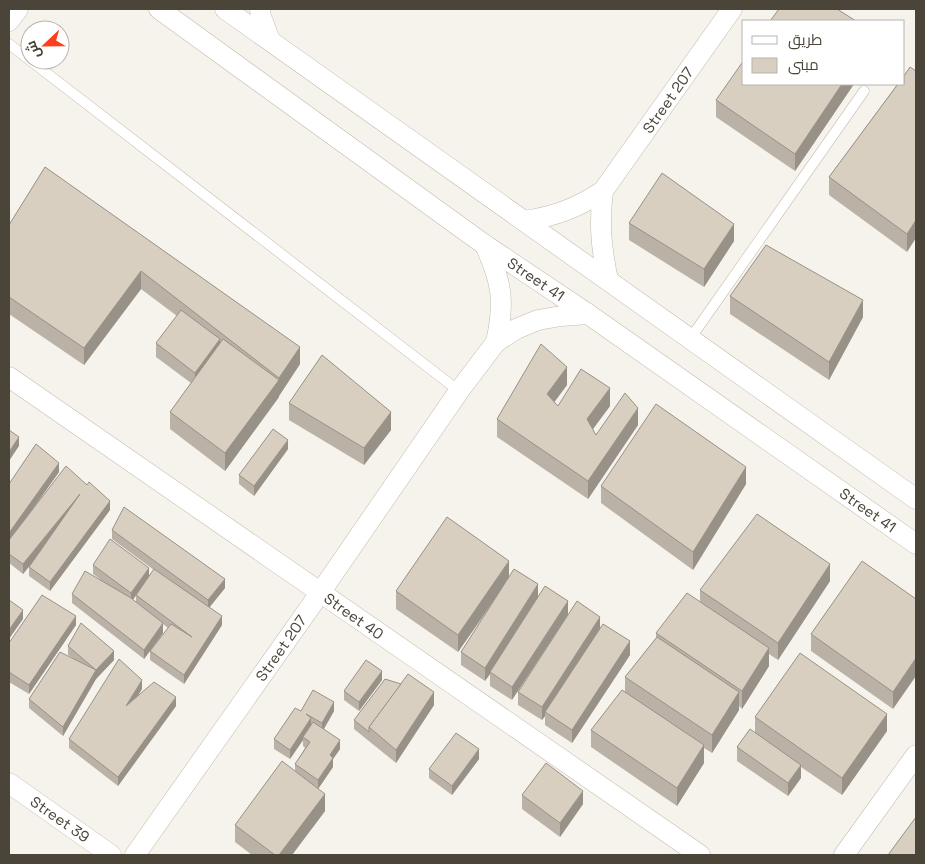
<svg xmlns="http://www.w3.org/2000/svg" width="925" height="864" viewBox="0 0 925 864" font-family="'Space Grotesk',Cairo,sans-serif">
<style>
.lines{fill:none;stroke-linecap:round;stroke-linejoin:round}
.service-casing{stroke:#c2bbae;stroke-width:11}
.minor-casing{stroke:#c2bbae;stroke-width:21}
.service{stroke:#fff;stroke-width:10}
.minor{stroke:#fff;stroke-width:20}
.wall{fill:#bab2a6;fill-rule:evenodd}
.shaded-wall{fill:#979187}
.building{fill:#d8cfc1;stroke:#979187}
.labels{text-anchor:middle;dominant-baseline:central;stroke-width:4.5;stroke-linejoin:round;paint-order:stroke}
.street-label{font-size:15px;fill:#4b4439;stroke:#fff}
</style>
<rect width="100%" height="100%" fill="#f6f3ec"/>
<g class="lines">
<defs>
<g id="service">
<path d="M9 44 459 391"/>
<path d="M690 339 864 91"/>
</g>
<g id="minor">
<path d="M159 9 485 245 588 314 916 544"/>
<path d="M225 9 916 499"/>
<path d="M260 9 261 17 270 40"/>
<path d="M9 21 18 9"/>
<path d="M603 191C599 224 601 247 608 280"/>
<path d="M524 221C556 216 577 208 603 191L732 9"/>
<path d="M485 245C502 282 505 302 496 342"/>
<path d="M9 377 700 855"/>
<path d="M9 783 111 855"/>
<path d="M135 855 320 593 459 391 496 342 516 329 538 320 561 316 588 314"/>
<path d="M844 855 916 755"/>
</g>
</defs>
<use href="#service" class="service-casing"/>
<use href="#minor" class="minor-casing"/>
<use href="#service" class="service"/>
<use href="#minor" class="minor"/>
</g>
<g class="wall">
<path d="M910 67 907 252 829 195V177Z"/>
<path d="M744 84H854L795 171 716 117V100Z"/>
<path d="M45 167 300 364 279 396V395V397L225 471 170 429V412L191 383 156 357V343L177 316 141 289 84 365 9 314V225Z"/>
<path d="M629 223 734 241 704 287 629 240Z"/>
<path d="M730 296 863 317 829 380 730 314Z"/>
<path d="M567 385 554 402 558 406H610L593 429 596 435 638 425 588 499 497 437V419Z"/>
<path d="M289 403 391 430 364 465 289 420Z"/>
<path d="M288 449 254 496 239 484V475Z"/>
<path d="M59 472 27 517 110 510 50 591 29 576V567L37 556 23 574 9 563V484Z"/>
<path d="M746 484 693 570 601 503V486Z"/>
<path d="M112 530 225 588 209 608 222 625 184 684 150 660V651L168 628 163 624V633L144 659 72 603V594L100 579 93 574V565L149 576 154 570 112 539ZM140 590 136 595V602L133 600Z"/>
<path d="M514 569 512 700 490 686V674L485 681 461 665V652L494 601 458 652 396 609V591L509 577Z"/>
<path d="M830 581 778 660 769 654V666L742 709 739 706V710L712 753 704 748V763L677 806 591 747V730L625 692V677L656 638V633L700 602V590Z"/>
<path d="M916 599 893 709 811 651V634Z"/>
<path d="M76 625 29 694 9 682V643Z"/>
<path d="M600 628 630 655 572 743 545 725V716L542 720 518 705V692Z"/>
<path d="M68 646 114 660 96 679 63 736 29 708V699L73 658 68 655Z"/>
<path d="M382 680 359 711 344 700V691Z"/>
<path d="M401 684 434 705 396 763 354 729V720Z"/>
<path d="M142 689 138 695 176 706 118 786 69 748V739Z"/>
<path d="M301 711H334L324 729 340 749 333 759V767L318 789 325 811 292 855H252L235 842V825L295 771V764L305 748 303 746V740L290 759 274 749V739Z"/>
<path d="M755 717 887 731 842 795 801 767V778L788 796 737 761V747L755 732Z"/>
<path d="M479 759 452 795 429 778V769Z"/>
<path d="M522 795 583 804 560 837 522 809Z"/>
</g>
<g class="shaded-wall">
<path d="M842 84H854L795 171V154Z"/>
<path d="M916 220V238L907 252V234Z"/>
<path d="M734 224V241L704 287V269Z"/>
<path d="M141 271V289L84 365V348Z"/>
<path d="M863 300V317L829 380V362Z"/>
<path d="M220 339V352L195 386V373Z"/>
<path d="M300 347V364L279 396V378Z"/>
<path d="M567 367V385L547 412V394Z"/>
<path d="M279 380V397L225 471V453Z"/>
<path d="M610 388V406L587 437V419Z"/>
<path d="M638 408V425L588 499V481Z"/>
<path d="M391 412V430L364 465V448Z"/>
<path d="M19 437V446L9 461V452Z"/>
<path d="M288 440V449L254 496V486Z"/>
<path d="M59 463V472L9 542V533Z"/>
<path d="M746 467V484L693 570V552Z"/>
<path d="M80 494V504L23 574V564Z"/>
<path d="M110 501V510L50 591V582Z"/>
<path d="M509 561V578L458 652V635Z"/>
<path d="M830 564V581L778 660V643Z"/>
<path d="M149 568V577L131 602V593Z"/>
<path d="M225 579V588L208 609V600Z"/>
<path d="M538 584V598L490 672V674L485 681V668Z"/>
<path d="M568 601V615L512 700V687Z"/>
<path d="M23 610V619L9 639V630Z"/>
<path d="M76 616V625L29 694V685Z"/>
<path d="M222 616V625L184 684V675Z"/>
<path d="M600 617V630L545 712V716L542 720V707Z"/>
<path d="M163 623V633L144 659V650Z"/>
<path d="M630 641V655L572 743V730Z"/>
<path d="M769 648V666L742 709V691Z"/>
<path d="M114 651V660L96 679 63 736V727L96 670Z"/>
<path d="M916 658V676L893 709V692Z"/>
<path d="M382 671V680L359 711V702Z"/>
<path d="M142 680V689L126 715V706Z"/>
<path d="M434 692V705L396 763V750Z"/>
<path d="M739 692V710L712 753V735Z"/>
<path d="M176 697V706L118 786V777Z"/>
<path d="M334 702V711L322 732V723Z"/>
<path d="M887 714V731L842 795V778Z"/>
<path d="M311 718V727L303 737V740L290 759V750Z"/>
<path d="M340 740V749L333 759V767L318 789V780L330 755Z"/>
<path d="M704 745V763L677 806V788Z"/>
<path d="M479 749V759L452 795V786Z"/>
<path d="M801 765V778L788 796V783Z"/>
<path d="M583 791V804L560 837V823Z"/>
<path d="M325 794V811L292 855H279Z"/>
</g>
<g class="building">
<path d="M779 9H837L856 21H770Z"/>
<path d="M744 60V84H842L795 154 716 100Z"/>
<path d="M910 67 916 71V220L907 234 829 177 898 84H904V76Z"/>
<path d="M45 167 300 347 279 378 141 271 84 348 9 297V225Z"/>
<path d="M662 173 734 224 704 269 629 223Z"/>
<path d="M766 245 863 300 829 362 730 296Z"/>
<path d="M181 310 220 339 195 373 156 343Z"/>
<path d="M223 339 279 380 225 453 170 412Z"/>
<path d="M541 344 567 367 547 394 558 406 581 369 610 388 587 419 596 435 625 393 638 408 588 481 497 419Z"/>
<path d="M322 355 391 412 364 448 289 403Z"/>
<path d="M656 404 746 467 693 552 601 486Z"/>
<path d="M273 429 288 440 254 486 239 475Z"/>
<path d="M9 430 19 437 9 452Z"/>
<path d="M36 444 59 463 9 533V484Z"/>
<path d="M66 466 87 485 89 482 110 501 50 582 29 567 80 494 23 564 9 554V540Z"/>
<path d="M124 507 225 579 208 600 112 530Z"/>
<path d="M757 514 830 564 778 643 700 590Z"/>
<path d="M447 517 509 561 458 635 396 591Z"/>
<path d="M110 539 149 568 131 593 93 565Z"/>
<path d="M862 561 916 599V658L893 692 811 634Z"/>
<path d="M154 569 222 616 184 675 150 651 171 624 192 637 136 595Z"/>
<path d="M514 569 538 584 485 668 461 652Z"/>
<path d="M85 571 131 598 163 623 144 650 72 594Z"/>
<path d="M545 586 568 601 512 687 490 672Z"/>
<path d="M687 593 769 648 742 691 656 633Z"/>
<path d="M42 595 76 616 29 685 9 672V643Z"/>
<path d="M9 600 23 610 9 630Z"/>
<path d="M577 601 600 617 542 707 518 692Z"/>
<path d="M81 623 114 651 96 670 68 646Z"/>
<path d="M603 624 630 641 572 730 545 712Z"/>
<path d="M657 637 739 692 712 735 625 677Z"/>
<path d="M60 652 96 670 63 727 29 699Z"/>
<path d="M800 653 887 714 842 778 755 717Z"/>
<path d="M119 659 142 680 126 706 154 682 176 697 118 777 69 739Z"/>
<path d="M366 660 382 671 359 702 344 691Z"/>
<path d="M408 674 434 692 396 750 369 727Z"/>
<path d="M385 679 401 684 369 727V732L354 720Z"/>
<path d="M313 690 334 702 322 723 306 714 311 718 290 750 274 739 295 708 301 711Z"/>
<path d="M622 690 704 745 677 788 591 730Z"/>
<path d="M313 722 340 740 330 755 333 758 318 780 295 764 310 742 303 737Z"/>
<path d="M750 729 801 765 788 783 737 747Z"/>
<path d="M456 733 479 749 452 786 429 769Z"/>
<path d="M282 761 325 794 279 855H275L235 825Z"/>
<path d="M546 763 583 791 560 823 522 795Z"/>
<path d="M916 817V855H888Z"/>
</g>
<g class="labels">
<g class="street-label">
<text transform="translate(668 100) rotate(-55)">Street 207</text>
<text transform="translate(536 279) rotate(34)">Street 41</text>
<text transform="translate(868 510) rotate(35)">Street 41</text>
<text transform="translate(354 616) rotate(35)">Street 40</text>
<text transform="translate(281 648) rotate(-55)">Street 207</text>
<text transform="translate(60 819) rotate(35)">Street 39</text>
</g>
</g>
<rect width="925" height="864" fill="none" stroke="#4b4439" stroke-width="20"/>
<rect x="742" y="20" width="162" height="65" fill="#ffffff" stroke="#b7b4b0"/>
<rect x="752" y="36" width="25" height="8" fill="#ffffff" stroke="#b7b4b0"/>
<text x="788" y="45" font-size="15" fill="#4b4439">طريق</text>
<rect x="752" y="58" width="25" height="15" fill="#d8cfc1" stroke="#b7b4b0"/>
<text x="788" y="70" font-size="15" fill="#4b4439">مبنى</text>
<g transform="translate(45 45) rotate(248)"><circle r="24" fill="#ffffff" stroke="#b7b4b0"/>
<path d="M0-4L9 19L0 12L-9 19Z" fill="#fc3f1d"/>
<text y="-8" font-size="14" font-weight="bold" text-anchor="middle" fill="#4b4439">ش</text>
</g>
</svg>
